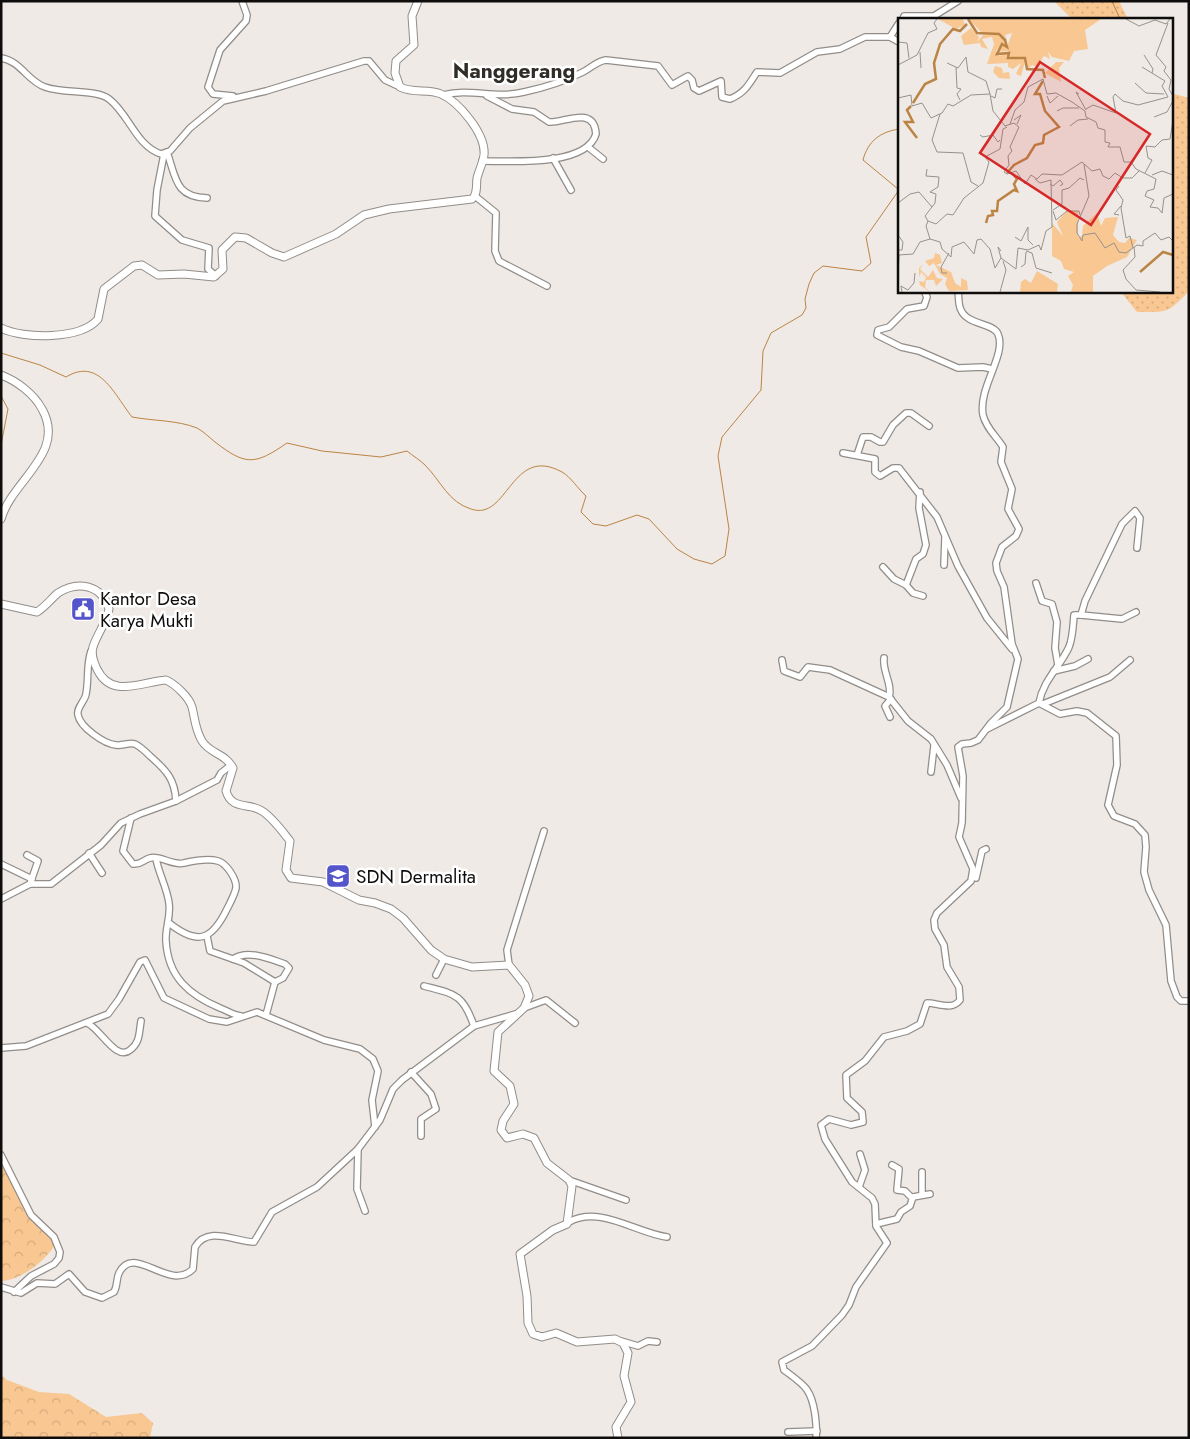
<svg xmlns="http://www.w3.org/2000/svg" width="1190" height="1439" viewBox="0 0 1190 1439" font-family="Jost,sans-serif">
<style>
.grass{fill:url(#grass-dots)}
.forest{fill:url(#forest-crowns)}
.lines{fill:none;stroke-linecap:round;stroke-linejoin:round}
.stream{stroke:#bb8445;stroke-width:1}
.minor-casing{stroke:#928d89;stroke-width:8}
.tertiary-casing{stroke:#928d89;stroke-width:9}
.minor{stroke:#fff;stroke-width:5.5}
.tertiary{stroke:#fff;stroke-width:7}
.labels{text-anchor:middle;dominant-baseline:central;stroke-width:5;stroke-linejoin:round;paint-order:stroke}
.poi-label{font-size:19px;fill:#0f0d0c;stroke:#fff;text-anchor:start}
.quarter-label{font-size:21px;font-weight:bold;fill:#302c28;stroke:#fff}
.inset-river{fill:none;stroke:#bb8445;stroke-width:2.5}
.inset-road{fill:none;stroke:#95928e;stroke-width:1}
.view{fill:#d62828;fill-opacity:0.15;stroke:#d62828;stroke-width:2.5}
.inset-edge{fill:none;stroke:#0f0d0c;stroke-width:2.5}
</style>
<defs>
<pattern id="grass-dots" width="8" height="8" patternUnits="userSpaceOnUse" patternTransform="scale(1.25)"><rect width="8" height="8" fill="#f9c792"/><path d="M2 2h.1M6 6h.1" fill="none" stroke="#d4aa7d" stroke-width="1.8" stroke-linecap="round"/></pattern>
<pattern id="forest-crowns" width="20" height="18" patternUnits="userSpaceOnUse" patternTransform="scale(1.25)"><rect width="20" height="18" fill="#f9c792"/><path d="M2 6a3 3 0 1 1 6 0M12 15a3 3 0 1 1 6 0" fill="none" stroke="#d4aa7d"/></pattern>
</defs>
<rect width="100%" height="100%" fill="#efeae5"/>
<g class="grass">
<path d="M1054 1H1119L1128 19H1072Z"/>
<path d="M1171 93 1189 98V291C1167 314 1168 312 1137 312L1120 291H1171Z"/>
</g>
<g class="forest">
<path d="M1 1161 26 1209 52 1237 55 1245C44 1262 21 1280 1 1281Z"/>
<path d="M1 1375 7 1380 39 1392 69 1394 106 1417 142 1413 153 1423 150 1438H1Z"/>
</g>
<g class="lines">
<g class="stream">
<path d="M1112 1 1120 19"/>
<path d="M898 189 863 160C868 141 880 132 899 129"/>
<path d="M1 353 40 365 66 377C99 357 114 394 132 417 153 421 177 420 197 428 203 431 210 438 215 442 246 466 255 465 287 443L322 451 381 457 407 451C413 456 420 460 425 465 441 481 448 502 471 509 508 522 511 444 562 472 571 477 578 489 586 496L581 512 593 524 606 526 637 515 649 519 677 549 694 559 712 564 725 556 729 529 718 456 722 437 761 390 763 351 771 333 802 315 806 308 805 299 809 284 814 273 823 266 862 271 871 263 866 237 899 190"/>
<path d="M1 396 8 409 1 445"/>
</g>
<defs>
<g id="minor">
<path d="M903 19 904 16H934L958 1"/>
<path d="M890 37 899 23"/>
<path d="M1 58C21 61 27 81 45 87 63 94 96 89 109 99 129 114 136 146 161 154L170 151 190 128 223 101 266 91 364 61H369L385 80 400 87"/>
<path d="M443 95C470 88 496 99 524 92 543 88 565 81 583 72 591 68 597 61 606 60L658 66 672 85 688 76 692 80 694 88 699 91 721 81 722 97 730 99C745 93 749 84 757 72L780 73 817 52 840 49 865 37H890L899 42"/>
<path d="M233 96 213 94 208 87 220 50 246 21 247 15 242 1"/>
<path d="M588 147 603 159"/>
<path d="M167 152C176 178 175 197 207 198"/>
<path d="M164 154 157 190 155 216 182 240 209 248 208 269 216 276"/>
<path d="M553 158 571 190"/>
<path d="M482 161C510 161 586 167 596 134 594 104 562 124 549 122L534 112 512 109 487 96"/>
<path d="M475 196 496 213 495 251 499 261 547 286"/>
<path d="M924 291 927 297 924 306 907 309 889 327 878 330 877 335 901 347 919 351 958 368 983 367 992 369"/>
<path d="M843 453 875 459V472L880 476 893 468H899L937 517 958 566 987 618 1012 649"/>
<path d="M857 455 863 437H871L880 442H883L893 425 906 413H911L929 426"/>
<path d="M920 492 919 508 926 545 923 554 916 559 906 585 913 593 923 596"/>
<path d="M944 565 945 538"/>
<path d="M883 567 894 579 906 585"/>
<path d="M1036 583 1042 601 1052 604 1057 622 1055 648 1058 665"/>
<path d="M1081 615 1122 619 1136 612"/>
<path d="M884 658C882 671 893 685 889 697"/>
<path d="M782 660 784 671 800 677 808 667 830 670 889 697 908 721 931 739 947 765 961 798"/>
<path d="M1054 671 1075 666 1088 659"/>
<path d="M1039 703 1060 714 1077 711 1087 713 1116 736 1117 765 1108 805 1114 816 1135 824 1145 835 1146 847 1144 872 1149 890 1166 925 1171 981 1177 997 1181 1001H1189"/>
<path d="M1043 704 1110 677 1130 660"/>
<path d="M890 717 885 706 891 699"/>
<path d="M987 729 1039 703C1043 680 1060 667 1069 647 1073 637 1073 626 1074 615H1081L1085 601 1122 524 1135 511 1140 518 1137 548"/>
<path d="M931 772 934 746"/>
<path d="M176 801 217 780 221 773 231 765"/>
<path d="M131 818 123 851 133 864C141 865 143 860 150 858 160 855 173 866 184 863 193 861 207 858 218 861 226 863 237 879 236 888 235 894 230 903 227 909 212 940 198 946 169 923"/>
<path d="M89 853 102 873"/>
<path d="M27 855 38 861 30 884"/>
<path d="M156 859C159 874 167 888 169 903 171 917 165 928 166 941 168 977 189 995 220 1008 228 1011 233 1015 241 1016"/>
<path d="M1 864 32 879"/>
<path d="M976 878 982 851 986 849"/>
<path d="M1 899 30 884H51L101 845 121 823 140 814 176 801C175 779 166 770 150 756 146 752 141 747 135 744 129 742 123 746 116 745 104 744 80 727 78 715 76 708 85 701 86 694 89 679 86 666 91 651"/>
<path d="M207 936 210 951 244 963 275 982 266 1015"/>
<path d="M233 959C248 949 270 959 285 964L289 968 283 978 275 982"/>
<path d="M509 965 507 950 544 831"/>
<path d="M436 975 444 959"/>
<path d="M424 986C455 994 463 994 474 1026"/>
<path d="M524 1008 546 1000 575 1023"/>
<path d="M87 1023C100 1028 116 1062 130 1050 140 1043 139 1033 141 1021"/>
<path d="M1 1048 26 1046 108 1014 119 999 140 962 145 960 164 998 209 1019 227 1022 257 1012 324 1040 360 1049 373 1059 378 1071 372 1100 375 1127"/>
<path d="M411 1072 431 1094 436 1109 421 1119V1136"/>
<path d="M358 1149 357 1189 365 1211"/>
<path d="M1 1155 31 1215 54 1237 60 1252 59 1258 54 1264 31 1276 14 1292"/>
<path d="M892 1165 899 1169 897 1190 905 1191 912 1198"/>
<path d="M922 1172V1195"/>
<path d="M569 1180 626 1200"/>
<path d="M859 1187 865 1170 860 1154"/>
<path d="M569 1222C600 1205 636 1233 667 1237"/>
<path d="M876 1224 897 1219 901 1212 910 1206 913 1197 930 1194"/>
<path d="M1 1287 21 1293 37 1283 55 1284 69 1274 85 1292 102 1298 114 1292C118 1285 116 1279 119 1273 134 1242 169 1293 193 1269L195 1247C208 1225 236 1242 254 1242L272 1212 317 1187 358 1149 380 1120 393 1089 402 1080 474 1026 519 1013"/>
<path d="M621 1341 638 1346 648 1341 657 1342"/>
<path d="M788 1432 817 1431"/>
<path d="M816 1438C817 1430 816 1422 815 1414 811 1388 804 1385 784 1370L782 1362 812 1346 842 1315 849 1305 856 1287 887 1243 876 1226 875 1204 872 1198 852 1182 825 1139 821 1125 829 1119 851 1125 863 1122 862 1112 847 1098 846 1075 865 1061 884 1037 907 1031 920 1024 927 1003C938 1003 952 1011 960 1000L959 987 947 967 944 945 935 929 934 920 937 913 971 881 973 869 959 837 962 823 963 776 958 747 962 744 971 743 978 740 991 723 1007 707 1018 659 1012 644 1004 587 997 571 996 563 1002 547 1016 536 1019 529 1008 509 1012 489 1001 462 1003 447C996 436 986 428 983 415 978 387 1007 355 998 334 994 323 967 325 961 310 958 305 959 297 958 291"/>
</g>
<g id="tertiary">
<path d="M1 328C23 339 81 340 98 319L104 289 134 266 142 265 158 275 184 274 214 277 223 269 222 250 235 237 246 238 272 253 284 257 336 234 364 215 389 209 472 199C478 194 476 185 477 178 479 170 483 163 484 155 486 134 459 102 441 94 428 88 414 94 400 87L395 73 396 61 414 45 412 16 418 1"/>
<path d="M1 375C17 381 34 394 42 409 67 453 12 480 1 519"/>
<path d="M1 604 37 612C45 607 51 599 58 593 78 580 102 585 109 609 107 622 97 634 93 647 91 654 94 663 97 669 111 699 141 682 166 680 175 684 189 697 192 707 195 719 195 729 202 741 210 754 225 753 233 768L226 791C232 811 249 802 262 811 273 818 282 831 290 841L286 870 291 878 323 882 359 900 375 903 391 909 403 918 431 950 444 959 472 967 509 965 525 985 529 996 524 1008 498 1032 494 1071 510 1086 514 1104 503 1121 501 1130 507 1138 523 1134 534 1138 547 1163 569 1180 572 1186 567 1224 553 1230 520 1254 527 1296 528 1323 533 1334 542 1337 556 1333 577 1342 615 1339 623 1343 628 1353 624 1376 631 1402 616 1427 618 1438"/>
</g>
</defs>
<use href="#minor" class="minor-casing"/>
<use href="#tertiary" class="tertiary-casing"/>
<use href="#minor" class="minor"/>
<use href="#tertiary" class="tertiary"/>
</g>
<defs>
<symbol id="civic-square" viewBox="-11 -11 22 22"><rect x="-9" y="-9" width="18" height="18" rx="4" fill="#5454cb" stroke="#fff"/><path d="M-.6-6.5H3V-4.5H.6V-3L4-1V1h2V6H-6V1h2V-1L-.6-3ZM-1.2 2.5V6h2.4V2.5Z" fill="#fff"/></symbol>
<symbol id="school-square" viewBox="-11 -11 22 22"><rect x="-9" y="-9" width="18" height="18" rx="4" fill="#5454cb" stroke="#fff"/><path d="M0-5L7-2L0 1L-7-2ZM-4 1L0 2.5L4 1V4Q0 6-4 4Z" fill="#fff"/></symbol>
</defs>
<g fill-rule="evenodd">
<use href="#civic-square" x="69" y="595" width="28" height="28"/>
<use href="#school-square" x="324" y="862" width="28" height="28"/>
</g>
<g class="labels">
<g class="poi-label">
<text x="100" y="598">Kantor Desa<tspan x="100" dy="22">Karya Mukti</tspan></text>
<text x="356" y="876">SDN Dermalita</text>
</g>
<g class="quarter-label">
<text x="514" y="71">Nanggerang</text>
</g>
</g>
<g transform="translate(898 18)">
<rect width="275" height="275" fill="#efeae5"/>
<path d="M158 44H166L161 50 163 64 147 55Z" fill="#f9c792"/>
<path d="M40 1H65L67 7 58 11ZM71 1H203L187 12 190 31 176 33 171 43 154 39 150 34 152 41 146 38 139 49 134 47 130 51 128 39H113L110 33 99 34 104 26 109 29 114 15 107 17 109 23 100 15H84ZM73 10 81 19 79 24 85 17 98 16 107 22 108 28 104 25 98 33 101 38 110 35V41L128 40 123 58 118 56 123 45 115 51 110 49V45L89 46 96 26 94 19 84 21 90 31 83 29 82 25 66 27 63 18ZM97 48 104 50 105 55 111 54 112 61 101 60 95 54ZM169 193H180V219L184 218 185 208 199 195 203 208 207 200 220 199 215 217 221 224 227 225 231 220 239 222 229 239 209 248 195 258V274H173L175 267 170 258 176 254 166 251 163 243 154 238V205L165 218 159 204ZM37 235 42 237 44 245 38 247 53 254 57 265 63 269V260L69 263 70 272 51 273 47 266 49 260 42 256 36 245 31 248 27 243 36 240ZM25 246 22 251 30 259 35 252 39 260 45 261 38 268 36 262H28L27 269 32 274 22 267 21 263 26 264 28 259 23 254 21 259V250ZM139 253 160 266 159 274H122L123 264 127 261 133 265Z" fill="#f9c792"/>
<path class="inset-river" d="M70 1 79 15 101 16 107 22 109 29 104 26 99 36 111 35 110 40H127L129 51 145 52 147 60M15 85 27 66 38 61 36 45 42 26 55 11 62 13 69 6M13 88 9 92 15 104H7L19 120M109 155 116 147 129 140 137 127 145 125 146 117 161 109 147 93 142 76H137L145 63M88 205 90 198 95 197 94 193H99L100 183 116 172 119 173 116 166 119 161 115 156M242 254 265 234 275 237"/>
<path class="inset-road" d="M228 1 241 8 257 2 268 6 272 1M270 5 258 37 268 49 266 53 273 62 271 71 275 78M0 24 9 25 11 40M22 34 23 50M246 37 255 51 254 55M49 45 60 50 68 39 70 54 88 63 92 76M0 47 19 37 30 15 39 11 36 5 39 1M58 49 59 70 63 71 59 76 62 82M244 49 267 63 264 68 270 79M237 65 248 75 266 76M181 76 178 74 188 92M93 78 97 80 99 71H104M149 78 152 85 160 78M0 80 13 77 14 88 24 85 33 100 44 95 50 86 55 88 73 77 92 76 95 93 107 108 116 105 121 109 112 129 114 133 110 138 111 147 106 154 109 156 118 153 127 166 133 157 139 161 144 156 164 157 184 144 194 153 202 151 205 158 211 161 217 155 225 160H234L241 153M188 91 195 87 218 95 215 79 217 76 225 83 240 87 270 79M159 93 165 90H181M42 96 34 122 39 134 65 135 73 164 80 168M256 99 269 94 275 83M116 102 123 97 119 106M112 106 117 92 126 84 130 69 145 61 149 76 158 75 174 84 187 93 188 99 198 104 200 110 207 112V124L212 125 210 129H222L226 144H233L238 151 258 161 256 171 249 173 247 178 256 182 252 189 260 190 264 195 266 180 275 176M172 108 180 102 190 101M82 117 85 119 95 117 100 124 102 122M186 146 191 178 179 206V215L184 223 185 217 197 215 207 230 216 225 221 234 228 235 239 227 245 228V223L257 215 263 222 271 219 275 223M29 151 28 158 41 159 40 169 32 174 38 176 37 185 27 198 30 203M247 155 254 142 250 140 248 128 257 129 264 122 272 121 275 103M254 157 264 153 275 157M152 166 155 168 162 162 165 166 162 168M221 168 218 172 225 182 223 190 228 220 232 218 235 230M0 185 12 176 21 174 34 189M155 192 164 186V172L171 170 182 160 186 162M155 193 158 202 169 193H181L182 197M221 197 216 196 223 188M0 217 5 224 4 232H0M117 219 123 223 130 209V222L135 227M32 221 42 224 44 231 53 239 54 229 66 224 76 236 79 222 83 221 92 231 97 250 103 240 118 251 120 230 130 232 141 227 143 232 148 213 154 209 153 162 142 165 137 161M236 229 237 239 225 252 228 261 238 272 262 274M103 233 100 229 103 240M128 233 134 235 138 250 154 255M123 249 127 246 128 234M49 255H44L43 249 51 235M0 257 1 237 15 236 22 224 32 221 28 208 30 203 38 206 49 196 55 197 66 180 85 165 91 144 87 139 102 131 105 111 109 109M4 274 3 268 10 272 16 265 17 255M102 274 108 252 105 243"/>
<path class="view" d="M142 44 252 116 193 207 82 135Z"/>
<rect width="275" height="275" class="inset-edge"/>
</g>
<rect width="1190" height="1439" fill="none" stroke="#0f0d0c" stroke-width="5"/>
</svg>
